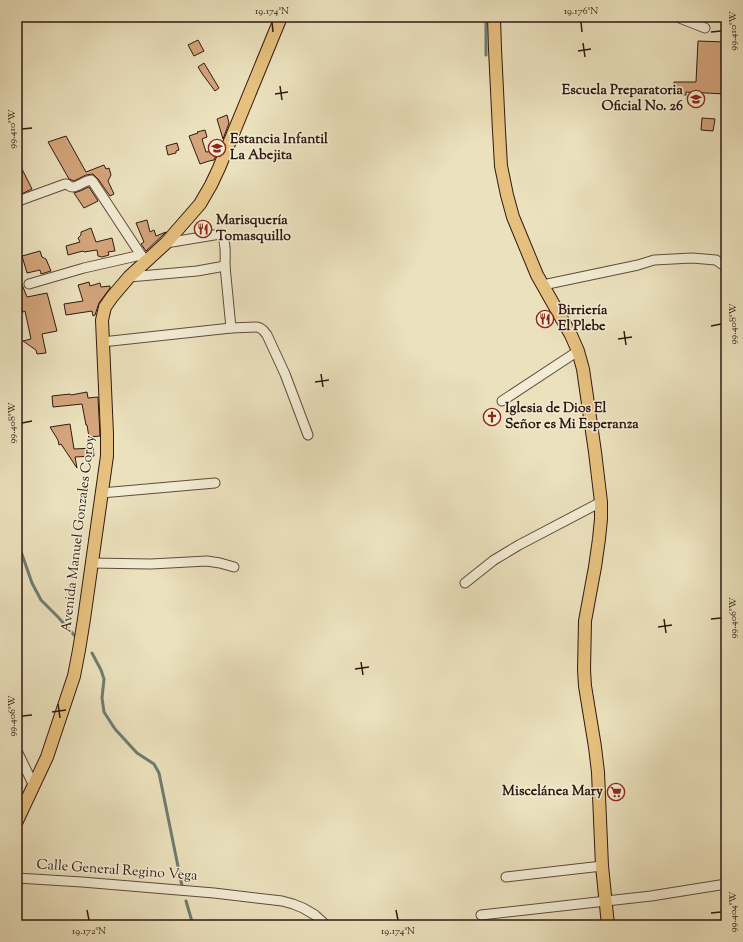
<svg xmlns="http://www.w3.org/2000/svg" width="743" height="942" viewBox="0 0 743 942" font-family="'Sorts Mill Goudy',serif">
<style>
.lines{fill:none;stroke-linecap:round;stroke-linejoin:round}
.stream{stroke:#6f7c72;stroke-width:3}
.building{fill:#d4a57c;stroke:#311a11}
.minor-casing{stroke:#604c3c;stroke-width:11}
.major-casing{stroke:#311a11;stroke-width:14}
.minor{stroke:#f2ecd4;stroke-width:9}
.major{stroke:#e6c07e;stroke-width:12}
.ticks{fill:none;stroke:#311a11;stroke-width:1.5}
.labels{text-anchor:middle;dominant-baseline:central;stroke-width:3;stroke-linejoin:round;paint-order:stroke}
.poi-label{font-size:14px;font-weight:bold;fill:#311a11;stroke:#f2ecd4;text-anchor:start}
.street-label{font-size:14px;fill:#311a11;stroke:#f2ecd4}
.neatline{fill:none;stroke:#311a11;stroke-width:1.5}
.ticks-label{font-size:10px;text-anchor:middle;fill:#311a11}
</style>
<rect width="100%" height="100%" fill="#ebe1bd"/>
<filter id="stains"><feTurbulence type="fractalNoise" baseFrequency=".005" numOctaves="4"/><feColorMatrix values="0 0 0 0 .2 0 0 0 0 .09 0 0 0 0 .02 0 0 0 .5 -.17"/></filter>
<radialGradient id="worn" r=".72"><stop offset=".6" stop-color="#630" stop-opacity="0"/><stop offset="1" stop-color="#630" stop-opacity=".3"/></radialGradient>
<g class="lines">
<g class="stream">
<path d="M486 55V17"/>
<path d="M17 540 32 583 41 600 58 617 74 635"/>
<path d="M92 653 101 670 104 679 102 698 104 712 115 729 137 753 154 764 159 773 182 886"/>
<path d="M186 901 193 925"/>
</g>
</g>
<g class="building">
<path d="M198 40 204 51 194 56 188 45Z"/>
<path d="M698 41 726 42V94L686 92V95L674 94V82H696Z"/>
<path d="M204 63 219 88 215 91 203 75 198 67Z"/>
<path d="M227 115 229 123 223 139 217 119Z"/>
<path d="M702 118 715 119 713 131 701 130Z"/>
<path d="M205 130 207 137 202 139 206 152 216 151 217 153 214 160 209 161 200 164 189 136 198 133 197 132Z"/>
<path d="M66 136 86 172 104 165 106 169 109 168 111 175 108 181 114 194 110 196 98 179 93 174 86 175 74 181 69 179 48 142Z"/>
<path d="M177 143 179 150 176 151V153L168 155 166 146Z"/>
<path d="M17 159 32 189 17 196Z"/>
<path d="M89 187 98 201 84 208 74 193 80 191Z"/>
<path d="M147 220 150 232 154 230 156 236 166 232 146 251 141 244 144 242 136 223Z"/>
<path d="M91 228 96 242 112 238 115 251 108 252 109 255 102 257 98 256 97 250 84 252 83 251 68 255 66 246 80 242 78 238 81 235V232Z"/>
<path d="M40 251 42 257 46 259 51 271 41 274 40 270 27 273 22 256Z"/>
<path d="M17 272 27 297 47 293 57 331 42 334 46 353 37 354 36 350 23 341 31 339 25 311 23 312 17 294Z"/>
<path d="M89 282 90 286 100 283 101 287 110 286V288L99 303 95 315 93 316 92 311 66 315 64 304 83 301 78 285Z"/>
<path d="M87 392 88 398 98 397 100 436 89 437 87 425H86L82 404 53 407 52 396 70 394 71 395Z"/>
<path d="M70 424 74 449 93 448 94 456 75 457 77 468 61 444 59 445 58 440 50 427Z"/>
</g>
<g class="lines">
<defs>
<g id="minor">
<path d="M677 17 705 28"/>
<path d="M21 200 65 184H67C74 192 82 181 91 180L93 182 141 255 146 261"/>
<path d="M225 266 231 328"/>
<path d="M129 277 197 271 225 266C225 257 227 239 220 234L166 243"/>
<path d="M29 284 84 268 141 255"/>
<path d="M543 285 638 265 654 260 692 258 716 260 726 267"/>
<path d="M102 342 231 328 257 327 260 328 263 330 267 335 285 374 308 435"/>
<path d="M502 401 578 351"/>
<path d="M101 493 215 483"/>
<path d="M91 563 151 564 207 561 220 563 234 567"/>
<path d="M465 583 494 560 519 545 601 502"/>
<path d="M17 751 34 786"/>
<path d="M17 799 28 798"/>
<path d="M506 877 602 866"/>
<path d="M17 878 82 882 214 893 282 901 293 904 303 908 315 915 326 925"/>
<path d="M481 915 651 896 726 884"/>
</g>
<g id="major">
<path d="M494 17 495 49 499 131 501 166 507 195 513 217 537 275 571 335 578 351 583 369 595 452 601 502V519L599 539 595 567 585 621 584 670 585 686 595 747 598 772 602 866 608 925"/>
<path d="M17 821 47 757 74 676 79 650 84 619 107 456V434L102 320 105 307 112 297 129 277 166 243 200 204 211 185 219 168 281 17"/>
</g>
</defs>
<use href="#minor" class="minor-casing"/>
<use href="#major" class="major-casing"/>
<use href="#minor" class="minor"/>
<use href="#major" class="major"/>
</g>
<path class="ticks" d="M272 22 273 32M581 22 582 32M711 32 721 31M583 43 585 57M578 51 591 49M280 86 282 100M275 94 288 92M22 129 32 128M711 326 721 324M624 331 626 345M618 339 632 337M321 374 323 387M315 382 329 380M22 423 32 421M664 619 666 633M711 619 721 618M658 627 672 625M361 662 363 675M355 669 369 667M58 704 60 718M52 712 66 710M22 716 32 715M87 910 89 920M396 910 398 920M711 913 721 912"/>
<defs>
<symbol id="school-ring" viewBox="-11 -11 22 22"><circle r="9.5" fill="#f2ecd4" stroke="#8f2418" stroke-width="1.5"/><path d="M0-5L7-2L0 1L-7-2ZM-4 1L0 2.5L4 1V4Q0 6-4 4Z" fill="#8f2418"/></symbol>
<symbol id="restaurant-ring" viewBox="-11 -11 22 22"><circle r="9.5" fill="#f2ecd4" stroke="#8f2418" stroke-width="1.5"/><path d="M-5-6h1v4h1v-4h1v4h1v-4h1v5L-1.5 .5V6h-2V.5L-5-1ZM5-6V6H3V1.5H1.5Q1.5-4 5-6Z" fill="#8f2418"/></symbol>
<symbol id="church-ring" viewBox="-11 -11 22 22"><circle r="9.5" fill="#f2ecd4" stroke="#8f2418" stroke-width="1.5"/><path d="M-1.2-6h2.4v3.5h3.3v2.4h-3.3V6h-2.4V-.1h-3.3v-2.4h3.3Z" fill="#8f2418"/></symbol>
<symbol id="supermarket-ring" viewBox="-11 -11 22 22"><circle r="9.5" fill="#f2ecd4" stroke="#8f2418" stroke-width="1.5"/><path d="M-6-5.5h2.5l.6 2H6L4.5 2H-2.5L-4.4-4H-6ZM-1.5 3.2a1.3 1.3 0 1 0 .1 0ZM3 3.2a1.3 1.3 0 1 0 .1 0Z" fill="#8f2418"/></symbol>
</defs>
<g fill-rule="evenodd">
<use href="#school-ring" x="686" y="89" width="20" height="20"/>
<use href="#school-ring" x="207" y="138" width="20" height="20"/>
<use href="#restaurant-ring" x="193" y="219" width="20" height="20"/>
<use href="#restaurant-ring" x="535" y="309" width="20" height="20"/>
<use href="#church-ring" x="482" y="407" width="20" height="20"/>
<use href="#supermarket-ring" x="606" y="782" width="20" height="20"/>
</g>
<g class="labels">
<g class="poi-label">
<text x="683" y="91" text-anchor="end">Escuela Preparatoria<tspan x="683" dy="16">Oficial No. 26</tspan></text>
<text x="230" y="140">Estancia Infantil<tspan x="230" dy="16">La Abejita</tspan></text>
<text x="216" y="221">Marisquería<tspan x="216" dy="16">Tomasquillo</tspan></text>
<text x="558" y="311">Birriería<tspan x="558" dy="16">El Plebe</tspan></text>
<text x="505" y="409">Iglesia de Dios El<tspan x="505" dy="16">Señor es Mi Esperanza</tspan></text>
<text x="603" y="792" text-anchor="end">Miscelánea Mary</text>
</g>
<g class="street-label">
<text transform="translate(79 534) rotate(-83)">Avenida Manuel Gonzales Coroy</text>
<text transform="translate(117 871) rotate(4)">Calle General Regino Vega</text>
</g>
</g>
<rect width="743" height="942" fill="none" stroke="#ebe1bd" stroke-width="44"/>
<rect x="22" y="22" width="699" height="898" class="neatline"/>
<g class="ticks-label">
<text x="272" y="14">19.174°N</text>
<text x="581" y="14">19.176°N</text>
<text transform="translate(732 31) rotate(-90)" y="4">99.410°W</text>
<text transform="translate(11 129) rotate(-90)" y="4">99.410°W</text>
<text transform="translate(732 324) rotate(-90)" y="4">99.408°W</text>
<text transform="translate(11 423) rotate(-90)" y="4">99.408°W</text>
<text transform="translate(732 618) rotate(-90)" y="4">99.406°W</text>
<text transform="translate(11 716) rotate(-90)" y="4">99.406°W</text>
<text transform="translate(732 912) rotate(-90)" y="4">99.404°W</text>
<text x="89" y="934">19.172°N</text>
<text x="398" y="934">19.174°N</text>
</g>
<rect width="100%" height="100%" filter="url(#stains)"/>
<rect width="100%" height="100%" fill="url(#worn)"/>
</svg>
